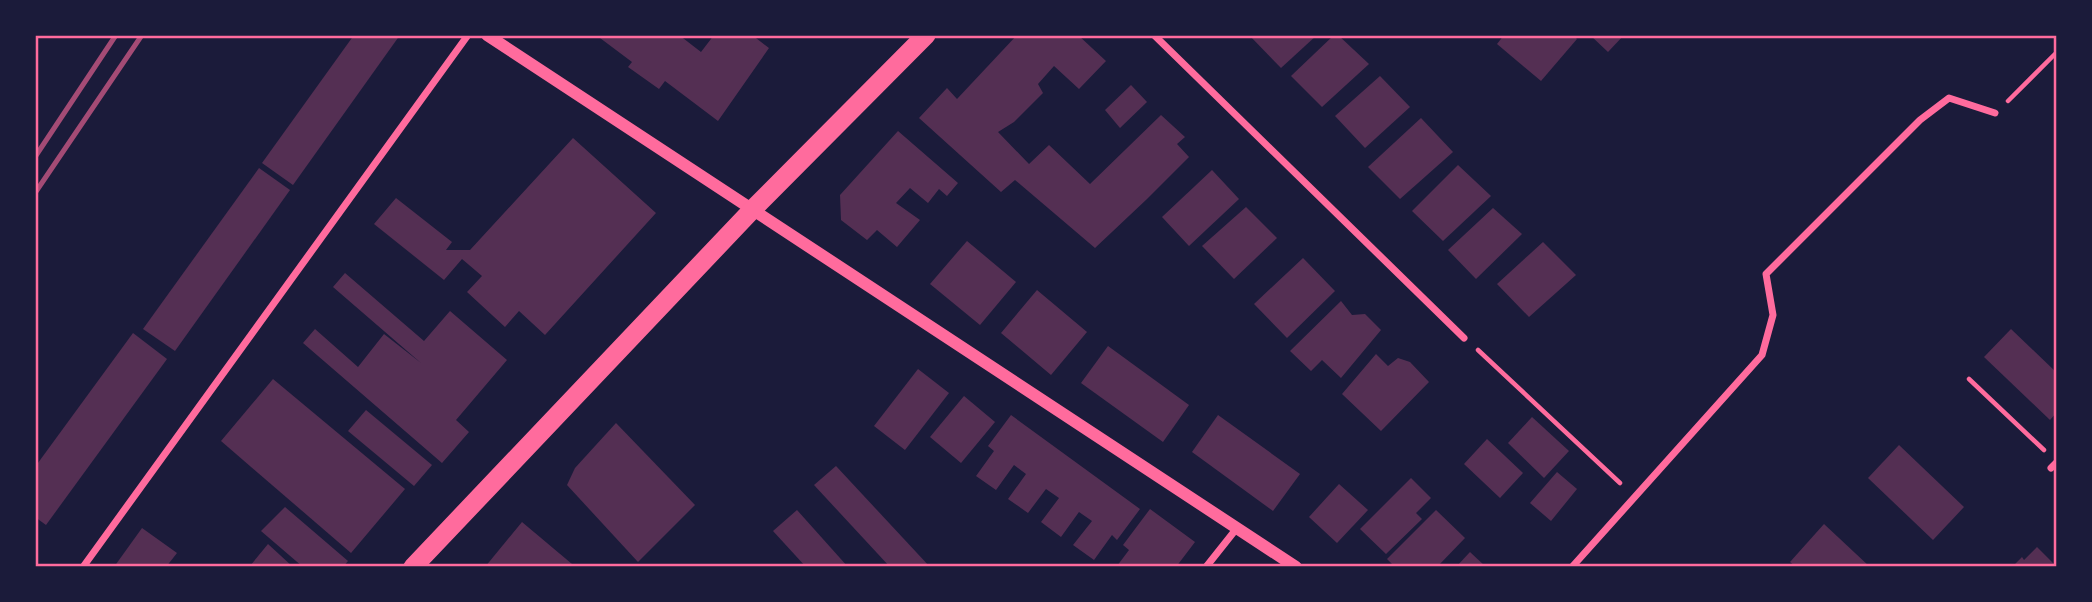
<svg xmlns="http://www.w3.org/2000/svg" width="2092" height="602" viewBox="0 0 2092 602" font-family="Helvetica,sans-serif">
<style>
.building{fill:#542f53}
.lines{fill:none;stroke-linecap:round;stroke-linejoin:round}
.path{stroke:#ff6b9d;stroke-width:4.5}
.minor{stroke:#ff6b9d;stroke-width:7}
.tertiary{stroke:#ff6b9d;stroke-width:12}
.trunk{stroke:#ff6b9d;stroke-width:19}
.rail{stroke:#a44b75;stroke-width:5}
.neatline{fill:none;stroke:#ff6b9d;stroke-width:2.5}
</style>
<rect width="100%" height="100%" fill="#1b1b3a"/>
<g class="building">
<path d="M354 35H400L293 185 262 163Z"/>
<path d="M596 35H679L701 52 714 35H752L769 48 718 121 665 81 659 89 628 67 632 62Z"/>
<path d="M1017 35H1078L1106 61 1079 89 1054 66 1038 84 1043 93 1014 122 998 132 1029 164 1049 145 1090 184 1161 115 1185 137 1177 144 1189 157 1147 199 1095 248 1015 180 1001 192 919 118 947 88 957 99Z"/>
<path d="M1249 35H1317L1281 68Z"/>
<path d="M1334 35H1338L1369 64 1322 107 1291 76Z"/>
<path d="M1504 35H1573L1577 39 1541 81 1497 44Z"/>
<path d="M1590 35H1624L1608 52Z"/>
<path d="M1380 76 1410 107 1365 148 1335 116Z"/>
<path d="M1131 85 1147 102 1120 128 1105 110Z"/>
<path d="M1421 118 1453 152 1400 199 1368 167Z"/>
<path d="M898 131 958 183 947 196 939 189 928 203 910 188 896 203 920 220 897 247 877 230 867 240 841 220 840 195Z"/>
<path d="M573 138 656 213 545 335 519 311 505 327 467 292 482 276 462 259 444 280 374 224 396 198 452 242 446 250H470Z"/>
<path d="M1458 165 1491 196 1443 241 1412 211Z"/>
<path d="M259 168 290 190 175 351 143 329Z"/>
<path d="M1212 170 1239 199 1189 246 1162 217Z"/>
<path d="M1246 207 1277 238 1234 279 1202 246Z"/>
<path d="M1493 208 1522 234 1476 279 1448 250Z"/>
<path d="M967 241 1016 282 980 325 930 284Z"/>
<path d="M1543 242 1576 275 1529 317 1497 284Z"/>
<path d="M1303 258 1335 291 1287 338 1254 304Z"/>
<path d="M345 273 424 341 450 311 507 360 456 420 469 432 442 463 303 343 315 329 358 367 384 334 421 363 333 287Z"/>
<path d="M1037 290 1087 332 1051 375 1001 333Z"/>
<path d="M1341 301 1352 315 1365 314 1381 330 1341 378 1322 360 1311 371 1290 351Z"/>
<path d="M2011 329 2057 373V412L2050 420 1984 357Z"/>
<path d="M133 333 167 359 46 525 35 517V467Z"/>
<path d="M1108 346 1189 405 1163 442 1081 383Z"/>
<path d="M1376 354 1388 366 1398 358 1410 362 1429 382 1381 431 1342 394Z"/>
<path d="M918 369 949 393 905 450 874 426Z"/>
<path d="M273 379 405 489 351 553 221 441Z"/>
<path d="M964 396 995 422 961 463 930 437Z"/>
<path d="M366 410 432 465 414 486 348 431Z"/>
<path d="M1011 415 1140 509 1117 540 1112 535 1094 560 1073 545 1092 521 1079 512 1061 537 1041 522 1059 498 1046 489 1028 513 1008 499 1026 474 1014 465 996 490 976 476 994 451 988 446Z"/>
<path d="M1218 415 1300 474 1273 511 1192 452Z"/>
<path d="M1532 417 1569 451 1544 478 1508 443Z"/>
<path d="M616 423 695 505 638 562 567 485 575 468Z"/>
<path d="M1487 439 1523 473 1500 498 1464 464Z"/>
<path d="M1899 445 1964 507 1933 540 1868 478Z"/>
<path d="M836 466 930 567H890L814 485Z"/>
<path d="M1557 472 1577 489 1551 521 1530 503Z"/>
<path d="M1411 478 1431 498 1416 513 1422 519 1386 554 1360 529Z"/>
<path d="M1339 484 1368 510 1337 543 1309 517Z"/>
<path d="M285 507 348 561 343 567H303L261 531Z"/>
<path d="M1150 509 1195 542 1176 567H1118L1117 566 1129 550 1123 545Z"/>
<path d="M797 510 848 567H806L773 531Z"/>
<path d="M1436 510 1465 538 1437 567H1395L1387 559Z"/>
<path d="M522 522 572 564 570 567H485Z"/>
<path d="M1824 524 1870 567H1796L1790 562Z"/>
<path d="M142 528 177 553 166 567H114Z"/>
<path d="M268 544 293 567 250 566Z"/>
<path d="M2037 547 2057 567 2013 566 2022 557 2024 560Z"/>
<path d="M1470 552 1486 567H1456Z"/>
</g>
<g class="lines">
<g class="path">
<path d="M2008 101 2057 52"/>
<path d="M1478 350 1620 483"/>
<path d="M1969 379 2044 450"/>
</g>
<g class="minor">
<path d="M1154 35 1464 338"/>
<path d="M2051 468 2057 462"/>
<path d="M83 567 468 35"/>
<path d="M1206 567 1237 528"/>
<path d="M1572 567 1762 355 1773 315 1766 274 1920 120 1949 98 1995 113"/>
</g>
<path class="tertiary" d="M487 35 1296 567"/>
<path class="trunk" d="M413 567 752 210 926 35"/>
<g class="rail">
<path d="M35 157 116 35"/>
<path d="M35 193 142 35"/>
</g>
</g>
<rect width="2092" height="602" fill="none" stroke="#1b1b3a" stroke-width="74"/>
<rect x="37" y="37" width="2018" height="528" class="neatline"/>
</svg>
